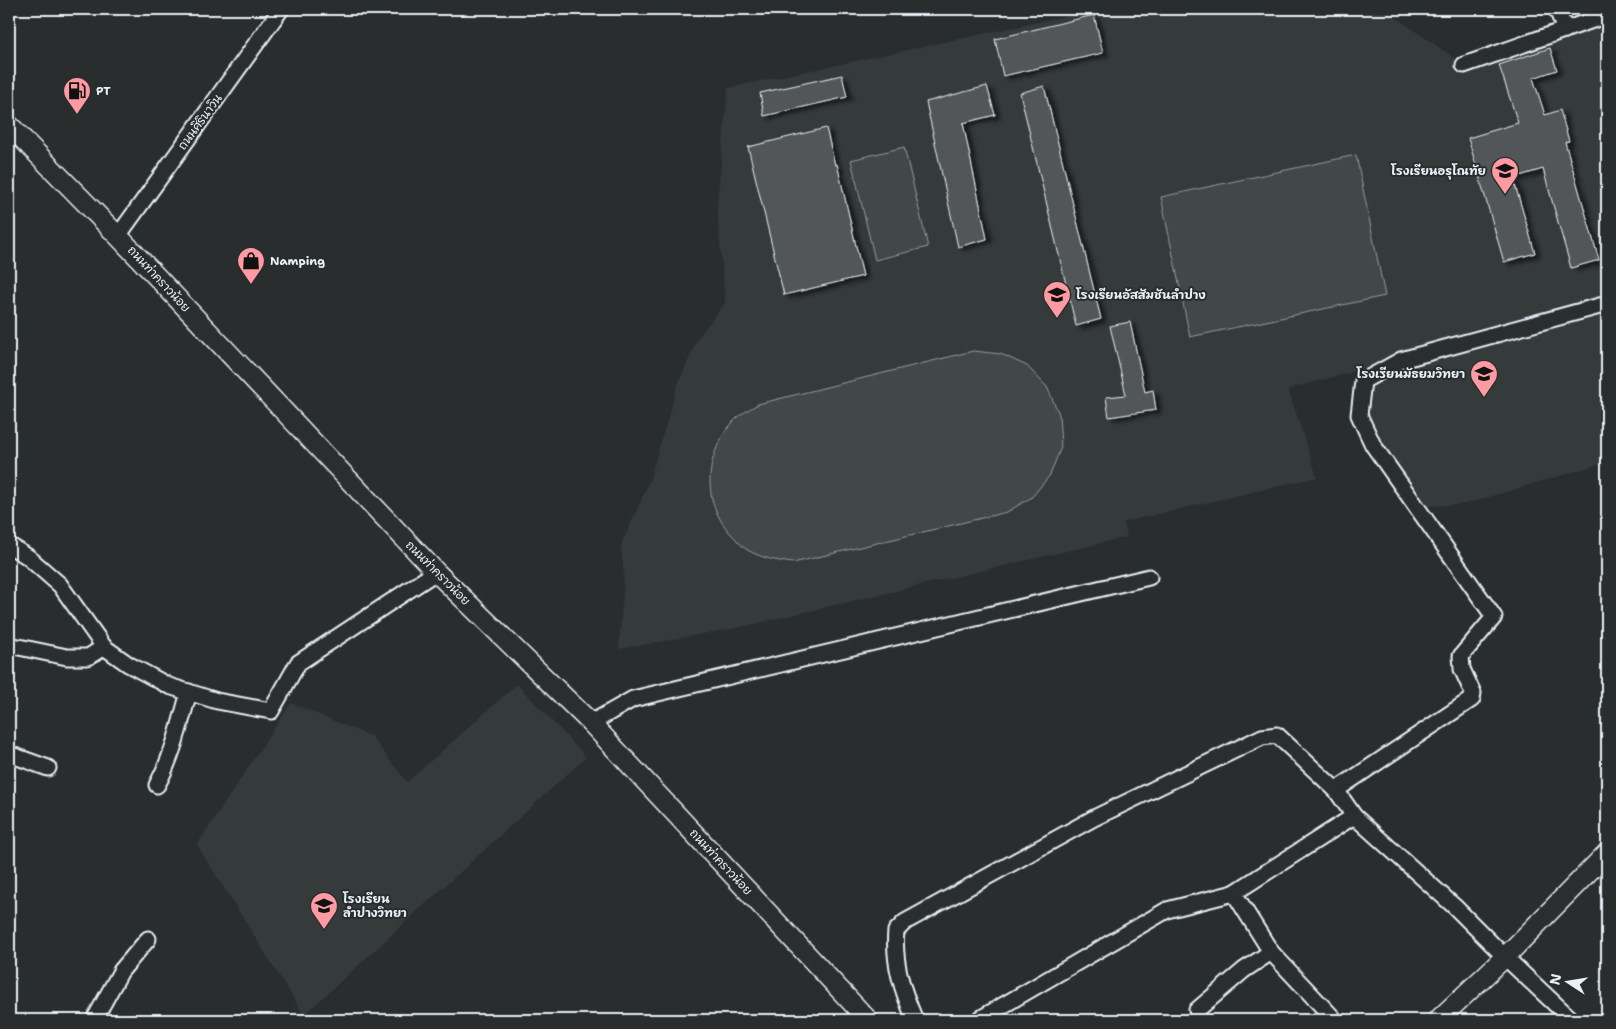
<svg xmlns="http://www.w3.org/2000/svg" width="1616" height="1029" viewBox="0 0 1616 1029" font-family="'Shantell Sans','Playpen Sans Thai',sans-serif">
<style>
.built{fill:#363a3b}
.green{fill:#424648;stroke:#959ca0}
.building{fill:#535759;stroke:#e8f1f8;filter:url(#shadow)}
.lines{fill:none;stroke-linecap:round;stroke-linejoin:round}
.minor-casing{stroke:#e8f1f8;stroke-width:19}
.tertiary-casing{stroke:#e8f1f8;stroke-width:22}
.minor{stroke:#2a2d2e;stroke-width:15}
.tertiary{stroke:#2a2d2e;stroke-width:19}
.labels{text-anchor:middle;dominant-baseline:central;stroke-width:4;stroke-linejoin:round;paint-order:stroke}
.poi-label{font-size:12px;font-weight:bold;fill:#e8f1f8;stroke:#2a2d2e;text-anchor:start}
.street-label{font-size:12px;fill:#e8f1f8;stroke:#2a2d2e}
</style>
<defs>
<filter id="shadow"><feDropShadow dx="5" dy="3" stdDeviation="2.5" flood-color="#0009"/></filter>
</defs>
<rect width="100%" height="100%" fill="#2a2d2e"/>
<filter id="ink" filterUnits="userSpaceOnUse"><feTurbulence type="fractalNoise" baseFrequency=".02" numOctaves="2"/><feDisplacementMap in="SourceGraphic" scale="10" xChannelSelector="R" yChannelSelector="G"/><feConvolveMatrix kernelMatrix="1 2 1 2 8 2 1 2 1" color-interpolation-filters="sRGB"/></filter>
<g filter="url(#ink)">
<g class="built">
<path d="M1100 9H1384L1464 65 1607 13V462L1465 504 1417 507 1359 415 1363 381 1398 360 1288 389 1317 477 1124 522 1127 537 741 627 619 649 624 576 621 545 648 485 678 384 699 336 725 303 717 206 728 88Z"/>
<path d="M517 684 586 757 304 1015 197 845 291 703 372 737 407 782Z"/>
</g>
<g class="green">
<path d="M904 147 928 247 875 260 851 160Z"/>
<path d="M1356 155 1385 296 1190 337 1161 197Z"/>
<path d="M973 351 1001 354 1027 366 1047 387 1059 414 1061 447 1050 475 1032 497 1007 512 793 563C777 561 760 558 746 549 742 546 738 542 735 538 701 506 703 456 733 422 740 414 750 409 758 404Z"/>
</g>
<g class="building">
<path d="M1094 15 1103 53 1003 76 995 39Z"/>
<path d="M1550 48 1557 70 1533 78 1545 115 1560 110 1569 141 1565 142 1599 260 1571 268 1543 169 1513 178 1535 253 1504 262 1468 138 1518 123 1499 65Z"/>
<path d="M842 75 847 97 764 116 760 93Z"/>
<path d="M987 86 995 115 963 123 987 239 958 247 926 102Z"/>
<path d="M1044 86 1101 319 1076 326 1020 93Z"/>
<path d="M826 128 835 165 837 164 863 276 784 295 748 147Z"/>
<path d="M1130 322 1145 392 1153 390 1156 410 1109 417 1106 397 1126 395 1110 326Z"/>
</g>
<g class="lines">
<defs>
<g id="minor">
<path d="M1557 9 1565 30"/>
<path d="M1464 65 1607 15"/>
<path d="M118 236 281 9"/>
<path d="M9 545 28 557 60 585 104 647 128 664 169 686 217 701 271 711 298 663 436 572"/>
<path d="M9 645 67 657H88L104 647"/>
<path d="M591 723 633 699 1149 577"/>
<path d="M9 754 48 768"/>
<path d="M157 785C173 756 180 724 189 692"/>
<path d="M1336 790 1472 699 1473 693 1462 669 1461 656 1494 617 1373 445 1359 415 1363 381 1401 360 1607 304"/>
<path d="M1234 893 1271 952 1335 1020"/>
<path d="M1197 1010 1244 970 1271 952"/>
<path d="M94 1020 121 971 148 939"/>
<path d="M915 1020C903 992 893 963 896 931L905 922 1094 818 1262 737 1277 735 1336 790 1354 816 1455 907 1505 957 1572 1020"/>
<path d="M978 1020 1167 910 1234 893 1354 816"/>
</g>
<g id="tertiary">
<path d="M9 125 118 236 436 572 591 723 868 1020"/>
<path d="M1438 1020 1505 957 1607 853"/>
</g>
</defs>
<use href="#minor" class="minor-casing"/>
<use href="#tertiary" class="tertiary-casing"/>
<use href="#minor" class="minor"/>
<use href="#tertiary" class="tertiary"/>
</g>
</g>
<defs>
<symbol id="fuel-pin" viewBox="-11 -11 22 30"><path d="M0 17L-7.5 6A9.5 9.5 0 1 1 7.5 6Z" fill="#ff9aa2" stroke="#2a2d2e"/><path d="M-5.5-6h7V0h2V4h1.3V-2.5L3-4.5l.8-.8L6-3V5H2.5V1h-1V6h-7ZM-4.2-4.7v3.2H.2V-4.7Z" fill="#111"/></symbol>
<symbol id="school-pin" viewBox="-11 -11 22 30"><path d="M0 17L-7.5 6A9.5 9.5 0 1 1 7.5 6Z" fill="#ff9aa2" stroke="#2a2d2e"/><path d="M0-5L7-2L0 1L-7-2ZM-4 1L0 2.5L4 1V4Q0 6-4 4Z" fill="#111"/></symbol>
<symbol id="shop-pin" viewBox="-11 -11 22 30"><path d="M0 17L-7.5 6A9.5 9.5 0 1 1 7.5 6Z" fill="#ff9aa2" stroke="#2a2d2e"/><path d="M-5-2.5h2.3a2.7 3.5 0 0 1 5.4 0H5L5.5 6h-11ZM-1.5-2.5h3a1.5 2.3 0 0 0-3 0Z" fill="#111"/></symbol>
</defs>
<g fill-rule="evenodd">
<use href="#fuel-pin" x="61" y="75" width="32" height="43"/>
<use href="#school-pin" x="1489" y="155" width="32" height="43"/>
<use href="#shop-pin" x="235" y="245" width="32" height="43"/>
<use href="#school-pin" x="1041" y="279" width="32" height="43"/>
<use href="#school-pin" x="1468" y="358" width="32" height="43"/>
<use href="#school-pin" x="308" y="890" width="32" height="43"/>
</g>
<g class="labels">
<g class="poi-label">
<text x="96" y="91">PT</text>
<text x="1486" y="171" text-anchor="end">โรงเรียนอรุโณทัย</text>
<text x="270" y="261">Namping</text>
<text x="1076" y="295">โรงเรียนอัสสัมชันลำปาง</text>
<text x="1465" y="374" text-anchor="end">โรงเรียนมัธยมวิทยา</text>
<text x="343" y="899">โรงเรียน<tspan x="343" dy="14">ลำปางวิทยา</tspan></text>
</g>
<g class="street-label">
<text transform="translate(200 122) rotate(-54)">ถนนศิรินาวิน</text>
<text transform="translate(159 279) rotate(47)">ถนนท่าคราวน้อย</text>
<text transform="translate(438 573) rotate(45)">ถนนท่าคราวน้อย</text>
<text transform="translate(721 862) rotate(47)">ถนนท่าคราวน้อย</text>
</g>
</g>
<rect width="1616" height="1029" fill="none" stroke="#2a2d2e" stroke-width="30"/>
<rect x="15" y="15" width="1586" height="999" fill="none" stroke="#e8f1f8" stroke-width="2" filter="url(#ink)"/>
<g transform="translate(1568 982) rotate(282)" stroke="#2a2d2e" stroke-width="4" paint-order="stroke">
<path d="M0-4L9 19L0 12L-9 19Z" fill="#e8f1f8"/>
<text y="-8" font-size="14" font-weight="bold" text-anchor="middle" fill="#e8f1f8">N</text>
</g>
</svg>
